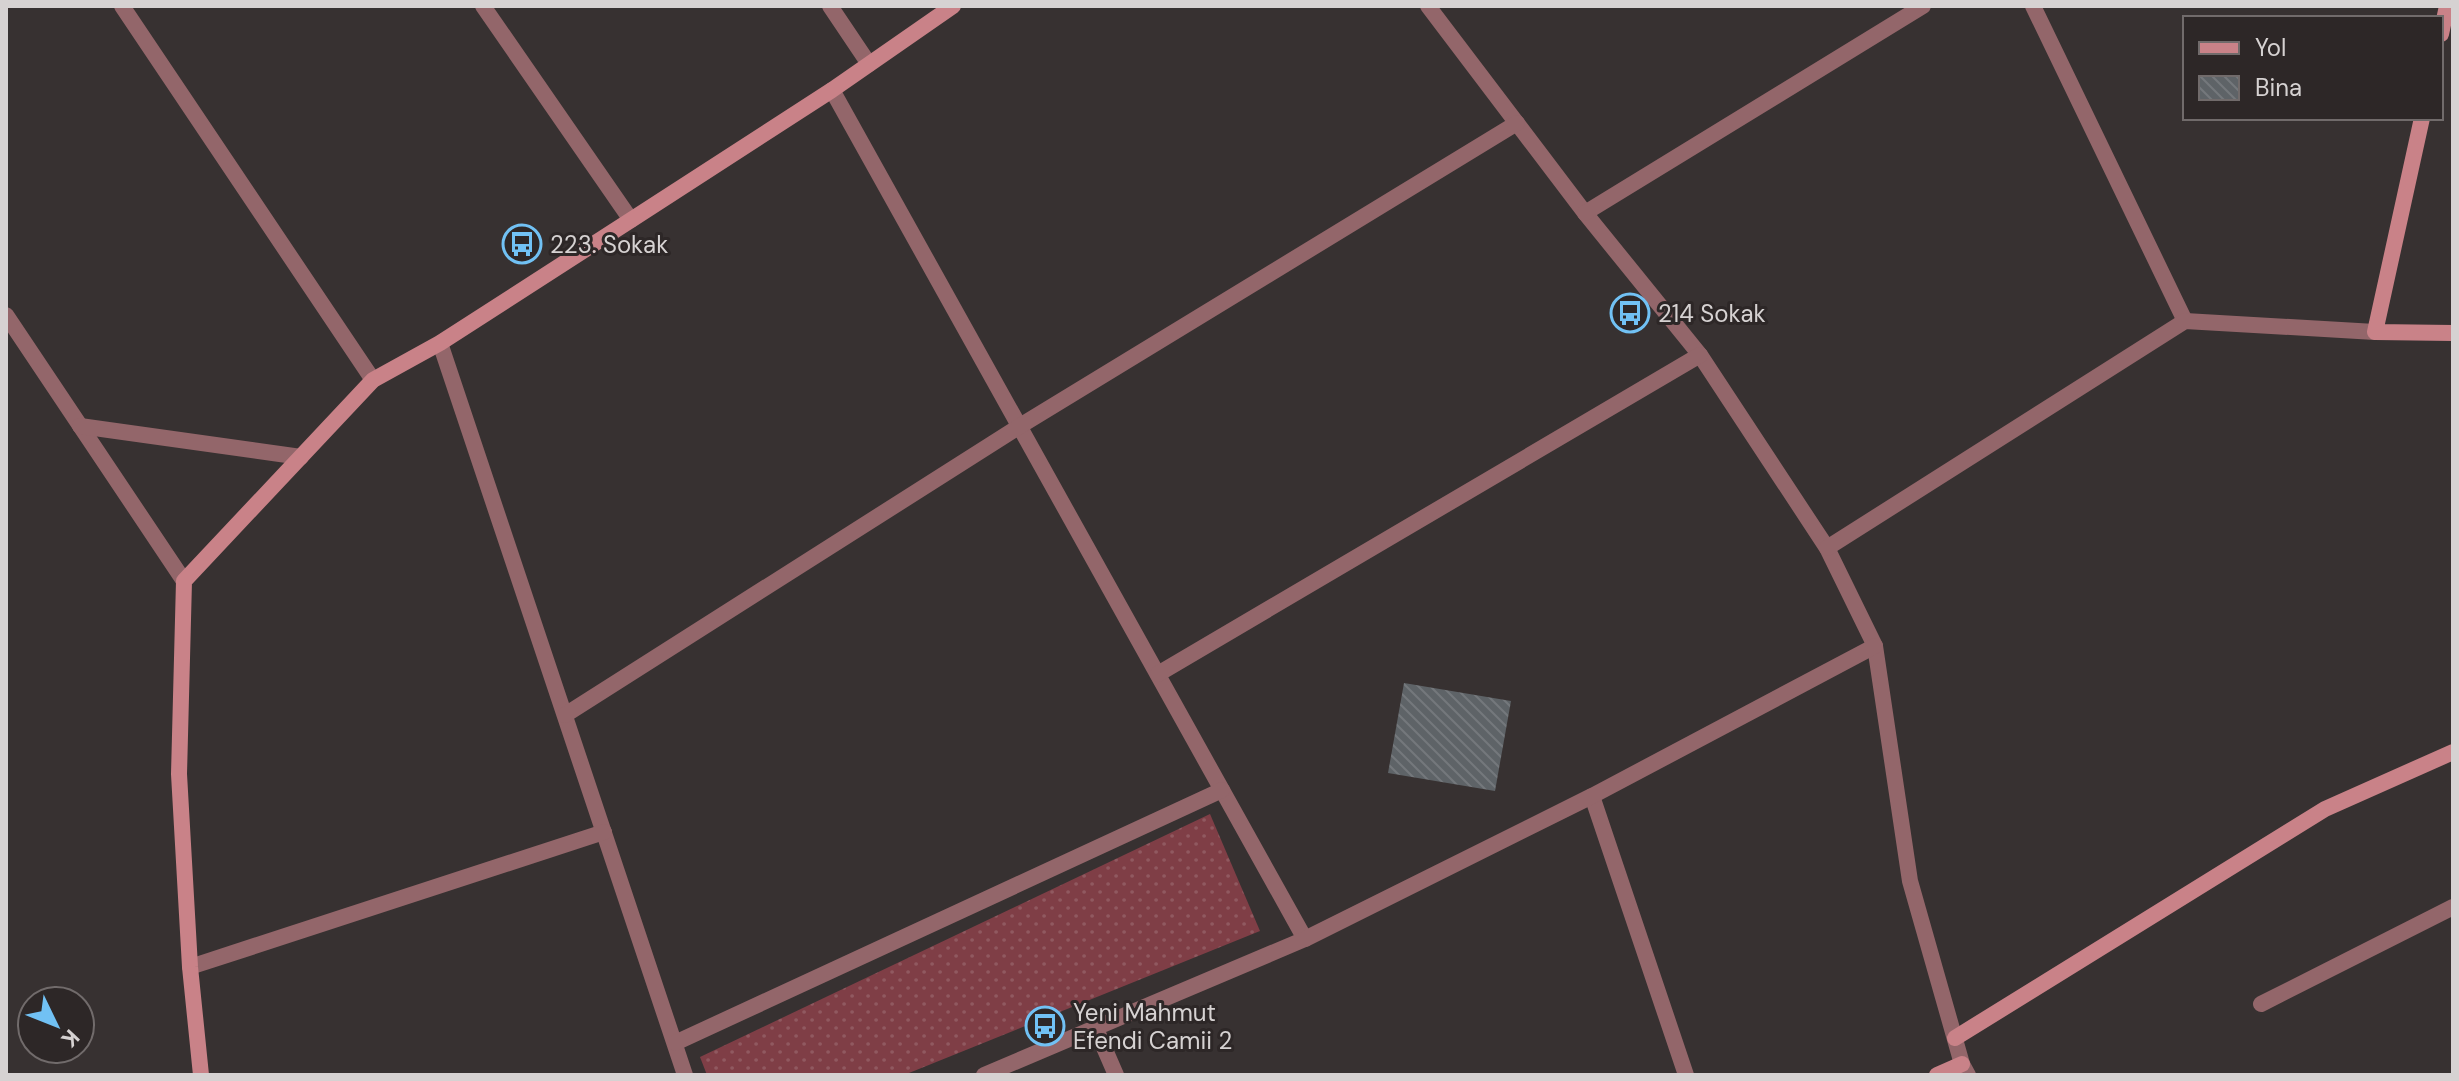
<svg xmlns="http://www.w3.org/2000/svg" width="2459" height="1081" viewBox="0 0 2459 1081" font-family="'DM Sans',sans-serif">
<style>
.grass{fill:url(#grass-dots)}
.building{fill:url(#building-back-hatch)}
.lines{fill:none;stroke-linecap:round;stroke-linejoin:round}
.street{stroke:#93666a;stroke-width:16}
.secondary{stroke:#c98288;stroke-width:16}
.labels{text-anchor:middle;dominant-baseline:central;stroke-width:6;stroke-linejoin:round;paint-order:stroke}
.poi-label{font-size:24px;fill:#d6d2d2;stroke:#2d2727;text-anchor:start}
</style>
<defs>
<pattern id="grass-dots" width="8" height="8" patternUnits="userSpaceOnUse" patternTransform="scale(2)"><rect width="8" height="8" fill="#7f3e46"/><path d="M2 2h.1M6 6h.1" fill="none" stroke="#905960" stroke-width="1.8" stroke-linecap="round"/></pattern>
<pattern id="building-back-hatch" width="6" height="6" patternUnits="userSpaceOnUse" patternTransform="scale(2)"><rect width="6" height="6" fill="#5e6367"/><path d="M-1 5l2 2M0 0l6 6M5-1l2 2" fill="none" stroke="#74787c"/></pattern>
</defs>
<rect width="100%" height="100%" fill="#373131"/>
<path class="grass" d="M1210 814 1260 931 904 1075H707L700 1057Z"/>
<path class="building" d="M1404 683 1511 701 1495 791 1388 773Z"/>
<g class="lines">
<g class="street">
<path d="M122 6 373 380"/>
<path d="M483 6 631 220"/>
<path d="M830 6 869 64"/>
<path d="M1428 6 1585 213 1700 355 1827 548 1875 646 1910 881 1962 1064 1968 1075"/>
<path d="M2033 6 2185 321"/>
<path d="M832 90 1305 939"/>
<path d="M1585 213 1923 6"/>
<path d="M6 315 184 581"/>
<path d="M440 343 685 1075"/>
<path d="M80 426 301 457"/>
<path d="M1827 548 2185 321 2375 332"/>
<path d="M1158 674 1700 355"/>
<path d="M565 715 1020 426 1517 123"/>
<path d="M1592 796 1686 1075"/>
<path d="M190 967 604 832"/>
<path d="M2261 1004 2453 907"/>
<path d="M1096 1029 1116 1075"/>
<path d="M675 1043 1222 790"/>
<path d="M984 1075 1305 939 1592 796 1875 646"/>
</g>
<g class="secondary">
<path d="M2441 34 2447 6"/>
<path d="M2422 118 2375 332 2453 333"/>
<path d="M1955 1038 2325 809 2453 752"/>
<path d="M201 1075 190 967 179 774 184 581 373 380 440 343 631 220 832 90 953 6"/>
<path d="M1937 1075 1962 1064"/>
</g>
</g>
<defs>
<symbol id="bus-ring" viewBox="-11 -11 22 22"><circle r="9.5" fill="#2d2727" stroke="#71c1f4" stroke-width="1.5"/><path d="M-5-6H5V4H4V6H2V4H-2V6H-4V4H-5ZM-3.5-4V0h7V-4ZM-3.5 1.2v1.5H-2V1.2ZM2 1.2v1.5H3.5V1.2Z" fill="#71c1f4"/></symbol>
</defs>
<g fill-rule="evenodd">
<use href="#bus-ring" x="500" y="222" width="44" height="44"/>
<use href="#bus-ring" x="1608" y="291" width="44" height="44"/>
<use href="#bus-ring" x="1023" y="1004" width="44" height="44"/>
</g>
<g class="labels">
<g class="poi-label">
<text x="550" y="244">223. Sokak</text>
<text x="1658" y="313">214 Sokak</text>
<text x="1073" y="1012">Yeni Mahmut<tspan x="1073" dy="28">Efendi Camii 2</tspan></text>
</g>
</g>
<rect width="2459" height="1081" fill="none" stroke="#d6d2d2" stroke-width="16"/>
<rect x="2183" y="16" width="260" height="104" fill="#2d2727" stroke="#716b6b" stroke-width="2"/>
<rect x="2199" y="42" width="40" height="12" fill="#c98288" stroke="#716b6b" stroke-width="2"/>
<text x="2255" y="56" font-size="24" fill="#d6d2d2">Yol</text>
<rect x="2199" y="76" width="40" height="24" fill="url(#building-back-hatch)" stroke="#716b6b" stroke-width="2"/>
<text x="2255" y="96" font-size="24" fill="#d6d2d2">Bina</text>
<g transform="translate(56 1025) rotate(133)"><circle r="38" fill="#2d2727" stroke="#716b6b" stroke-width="2"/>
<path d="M0-6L14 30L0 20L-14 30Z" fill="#71c1f4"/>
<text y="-12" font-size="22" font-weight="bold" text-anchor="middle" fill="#d6d2d2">K</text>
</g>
</svg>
